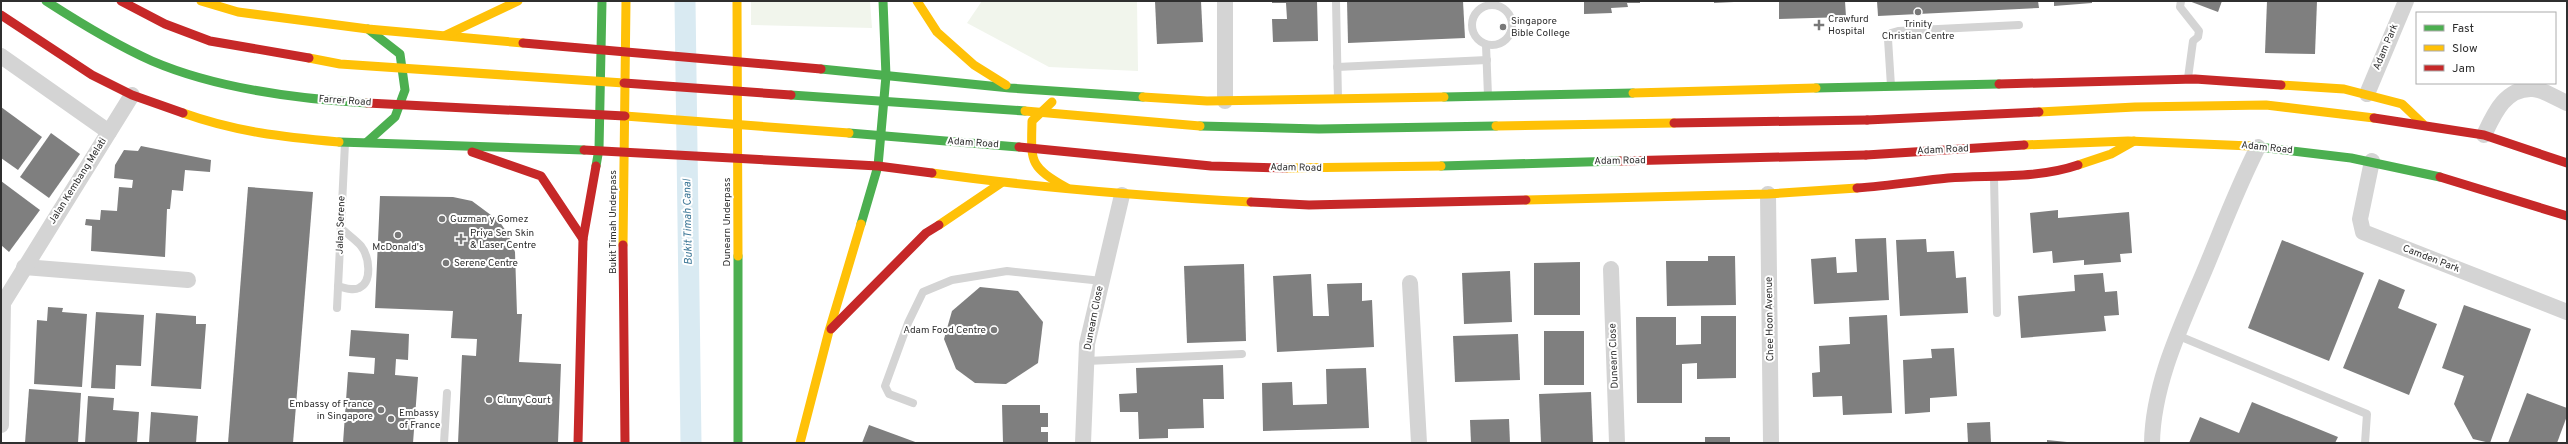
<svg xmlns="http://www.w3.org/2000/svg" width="2568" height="444" viewBox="0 0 2568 444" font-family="Overpass,sans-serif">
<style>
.green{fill:#f1f5ec}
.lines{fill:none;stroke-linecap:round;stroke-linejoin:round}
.canal{stroke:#d9eaf2;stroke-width:21}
.building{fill:#7f7f7f}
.lane{stroke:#d4d4d4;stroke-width:8}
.street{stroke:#d4d4d4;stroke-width:16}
.fast{stroke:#4caf50;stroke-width:9}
.slow{stroke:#ffc107;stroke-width:9}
.jam{stroke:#c62828;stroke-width:9}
.fast-bridge{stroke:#4caf50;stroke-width:9}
.slow-bridge{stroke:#ffc107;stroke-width:9}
.jam-bridge{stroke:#c62828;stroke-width:9}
.poi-dot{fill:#787878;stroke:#fff;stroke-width:1.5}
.labels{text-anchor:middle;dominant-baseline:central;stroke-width:4;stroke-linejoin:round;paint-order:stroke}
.poi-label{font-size:10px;fill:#2f2f2f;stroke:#fff;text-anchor:start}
.street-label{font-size:10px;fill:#2f2f2f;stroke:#fff}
.water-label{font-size:11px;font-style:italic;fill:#3a7595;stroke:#fff}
</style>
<rect width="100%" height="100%" fill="#fff"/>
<g class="green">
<path d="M751 1H870L872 28 751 25Z"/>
<path d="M982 1H1137L1138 71 1049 67 967 23Z"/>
</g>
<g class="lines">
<path class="canal" d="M685 1 691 443"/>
</g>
<g class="building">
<path d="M1155 1H1201L1203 42 1157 44Z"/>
<path d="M1272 1H1317L1318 41 1273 42 1272 19H1287L1286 3H1272Z"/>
<path d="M1347 1H1463L1465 38 1348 43Z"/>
<path d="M1584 1H1640V3H1627L1628 7 1611 8 1612 13 1584 14Z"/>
<path d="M1714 1H1733L1734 2 1714 3Z"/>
<path d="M1779 1H1845L1846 17 1779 19Z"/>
<path d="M1877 1H2038L2039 8 1878 16Z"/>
<path d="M2054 1H2092V3L2054 6Z"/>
<path d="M2189 1H2222L2218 12Z"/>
<path d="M2267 1H2317L2315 54 2265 53Z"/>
<path d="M1 107 42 137 18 170 1 158Z"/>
<path d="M51 133 80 154 49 198 20 177Z"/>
<path d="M141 146 211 160 210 172 185 170 183 191 172 190 170 209H167L165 257 91 251 92 226 85 225 86 219 100 220 101 210 117 211 119 187 132 188 133 180 114 178 115 165 124 150 138 151Z"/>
<path d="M1 181 40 210 9 252 1 245Z"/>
<path d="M248 187 313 192 293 443H228Z"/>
<path d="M380 196 453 197 472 201 499 221 508 234 515 252 517 314H522L519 362 561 364 558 443H458L462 355 476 356 477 339 451 338 453 311 375 308Z"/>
<path d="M2058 210V218L2129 212 2132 253 2120 254 2121 262 2084 265V260L2053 263 2052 251 2033 253 2030 213Z"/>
<path d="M1886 238 1889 300 1814 304 1811 259 1836 257 1837 273 1857 272 1855 239Z"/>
<path d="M1926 239 1927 252 1954 251 1956 278 1966 277 1968 313 1900 316 1896 240Z"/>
<path d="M2282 240 2364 273 2329 361 2248 328Z"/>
<path d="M1708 256H1735L1736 305 1667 306 1666 261H1708Z"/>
<path d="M1580 262V315H1534V263Z"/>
<path d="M1244 264 1246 341 1187 343 1184 266Z"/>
<path d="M1510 271 1512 322 1464 324 1462 273Z"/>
<path d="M2103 273 2105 292 2117 291 2119 315 2104 316 2106 331 2021 338 2018 296 2075 291 2074 275Z"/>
<path d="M1311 274 1313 316H1329L1327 284 1362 283V301L1372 300 1374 347 1277 352 1273 276Z"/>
<path d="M2379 279 2405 290 2398 308 2437 324 2409 395 2343 368Z"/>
<path d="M980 287 1018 291 1043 322 1038 363 1006 384 975 383 956 369 944 339 952 311Z"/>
<path d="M2464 305 2531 329 2490 443 2473 439 2454 404 2464 376 2442 368Z"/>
<path d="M48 307 63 308 62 312 87 314 82 387 34 384 37 320 47 321Z"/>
<path d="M96 312 144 315 141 366 116 365 115 389 91 388Z"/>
<path d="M156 313 196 316V324H206L201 389 151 386Z"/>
<path d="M1887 315 1892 413 1843 415 1842 396 1813 397 1812 373 1820 372 1819 346 1850 344 1849 317Z"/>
<path d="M1701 316H1736V378L1697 379V363L1682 364V403H1637L1636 317H1676V345L1701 344Z"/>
<path d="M351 330 409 334 408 360 396 359 395 375 418 377 413 443H343L348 372 374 374 375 358 349 356Z"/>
<rect x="1544" y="331" width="40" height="54"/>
<path d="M1518 334 1520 380 1455 382 1453 336Z"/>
<path d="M1954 348 1957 396 1930 398V412L1905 414 1903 360 1932 358 1931 349Z"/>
<path d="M1223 365 1224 399H1203L1204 428 1168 429V438L1139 439 1138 412H1120L1119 394 1137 393 1136 368Z"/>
<path d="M1366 368 1369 428 1263 431 1262 383 1292 382 1293 405 1327 404 1326 369Z"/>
<path d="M29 389 81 393 78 443H25Z"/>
<path d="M1591 392 1593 443H1541L1539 394Z"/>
<path d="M2527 393 2567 408V416L2557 443H2508Z"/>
<path d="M88 396 114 398 113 410 139 412 137 443H85Z"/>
<path d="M2252 402 2338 437 2335 443H2189L2200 417 2239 433Z"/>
<path d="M1002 405H1040V413H1048V427H1041V432H1048V443H1003Z"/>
<path d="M151 412 198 416 196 443H149Z"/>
<path d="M1509 419 1510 443H1471L1470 420Z"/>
<path d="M1990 422 1991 443H1968L1967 423Z"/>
<path d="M869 425 918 443H862Z"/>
<rect x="1705" y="437" width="25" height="6"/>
<path d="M2047 440 2067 442V443H2047Z"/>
</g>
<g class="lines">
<g class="lane">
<path d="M1336 1 1338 99"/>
<path d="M2181 1 2180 7 2199 31 2198 37 2193 41 2188 78"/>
<circle cx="1492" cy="25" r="20"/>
<path d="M1486 45 1488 96"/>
<path d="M1337 67 1487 60"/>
<path d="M1891 86 1888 39 1891 33 1898 31 2019 25"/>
<path d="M1994 178 1997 313"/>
<path d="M338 286C345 288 353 291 359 288 373 282 369 256 361 246 356 240 347 234 341 228"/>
<path d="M337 308 345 143"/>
<path d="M2179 336 2367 414 2365 443"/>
<path d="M1087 361 1242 354"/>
<path d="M913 403 889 394 885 386 908 323 923 292 952 280 1007 271 1102 281"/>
<path d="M444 443 447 393"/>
</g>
<g class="street">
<path d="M1 56 109 132"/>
<path d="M2367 94 2406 1"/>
<path d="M1225 101V1"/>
<path d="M2484 135C2494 114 2505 88 2532 89 2543 89 2557 99 2567 103"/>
<path d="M2372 161 2360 219 2363 232 2567 312"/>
<path d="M1768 194 1771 443"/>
<path d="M24 267 188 280"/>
<path d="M1611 269 1617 443"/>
<path d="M1410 283 1419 443"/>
<path d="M1 425 3 303 132 95"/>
<path d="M1083 443 1087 344 1122 195"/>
<path d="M2152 443C2153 382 2183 322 2206 267 2223 226 2238 186 2258 147"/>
</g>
<g class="fast">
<path d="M821 69 1010 88 1143 97"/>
<path d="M1816 88 1999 84"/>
<path d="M1444 97 1633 93"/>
<path d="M339 142 584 150"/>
<path d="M367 142 395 117 405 90 400 54 368 29"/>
<path d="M2251 146 2351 158 2440 177"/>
<path d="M596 166 599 149 602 1"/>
<path d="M861 224 878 166 886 76 883 1"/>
<path d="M738 256V443"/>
</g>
<g class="slow">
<path d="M201 1 238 12 368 29 523 43"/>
<path d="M737 1 738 256"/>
<path d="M917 1 937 32 974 65 1006 85"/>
<path d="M446 35 518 1"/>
<path d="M2281 85 2344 89 2402 104 2423 124"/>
<path d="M1633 93 1816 88"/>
<path d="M1143 97 1207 101 1444 97"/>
<path d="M1052 102 1032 121C1031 163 1029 166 1067 188"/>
<path d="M2039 112 2135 107 2266 105 2374 118"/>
<path d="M183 113C236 132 283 137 339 142"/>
<path d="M2024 145 2128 141 2251 146"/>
<path d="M2078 165 2111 154 2134 141"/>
<path d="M932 173C1038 188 1144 196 1251 202"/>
<path d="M1526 200 1768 194 1857 188"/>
<path d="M939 225 1001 183"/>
<path d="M623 245 626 1"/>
<path d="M800 443 829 331 861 224"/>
</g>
<g class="jam">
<path d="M1 15 92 75 132 95 183 113"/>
<path d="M523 43 821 69"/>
<path d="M1999 84 2195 79 2281 85"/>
<path d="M2374 118 2484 135 2567 163"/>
<path d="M1867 120 2039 112"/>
<path d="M584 150 878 166 932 173"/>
<path d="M472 152 541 176 583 239"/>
<path d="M1866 155 2024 145"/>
<path d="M2440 177 2567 216"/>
<path d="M1857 188C1888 186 1918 181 1948 178 1991 175 2037 179 2078 165"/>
<path d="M1251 202 1309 205 1526 200"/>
<path d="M623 245 625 443"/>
<path d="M831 329 926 233 939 225"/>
<path d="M578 443 583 239 596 166"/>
</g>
<g class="fast-bridge">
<path d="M46 1C80 23 114 44 152 61 215 88 298 99 367 103"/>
<path d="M791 95 1025 111"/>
<path d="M1200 126 1319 129 1496 126"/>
<path d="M849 133 1019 147"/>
<path d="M1441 166 1620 161"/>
</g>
<g class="slow-bridge">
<path d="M309 58 340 64 624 83"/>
<path d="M1025 111 1200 126"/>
<path d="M625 116 849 133"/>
<path d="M1496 126 1674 123"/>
<path d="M1286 168 1441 166"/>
</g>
<g class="jam-bridge">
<path d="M121 1 165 24 210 41 309 58"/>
<path d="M624 83 791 95"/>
<path d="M367 103 625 116"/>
<path d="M1674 123 1867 120"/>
<path d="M1019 147 1211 166 1286 168"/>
<path d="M1620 161 1866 155"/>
</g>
</g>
<g class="poi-dot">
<circle cx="1918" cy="12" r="4"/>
<path d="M1817 19h4v4h4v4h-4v4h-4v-4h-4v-4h4z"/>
<circle cx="1503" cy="27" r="4"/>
<circle cx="442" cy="219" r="4"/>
<circle cx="398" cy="235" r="4"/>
<path d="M459 233h4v4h4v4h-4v4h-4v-4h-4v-4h4z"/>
<circle cx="446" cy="263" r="4"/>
<circle cx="994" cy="330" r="4"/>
<circle cx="489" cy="400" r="4"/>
<circle cx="381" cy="410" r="4"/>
<circle cx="391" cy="419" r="4"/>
</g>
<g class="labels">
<g class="poi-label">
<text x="1828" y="19">Crawfurd<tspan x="1828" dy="12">Hospital</tspan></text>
<text x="1511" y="21">Singapore<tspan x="1511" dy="12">Bible College</tspan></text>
<text x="1918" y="24" text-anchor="middle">Trinity<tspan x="1918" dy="12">Christian Centre</tspan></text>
<text x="450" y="219">Guzman y Gomez</text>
<text x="470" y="233">Priya Sen Skin<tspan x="470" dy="12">&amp; Laser Centre</tspan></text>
<text x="398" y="247" text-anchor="middle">McDonald's</text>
<text x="454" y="263">Serene Centre</text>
<text x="986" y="330" text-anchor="end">Adam Food Centre</text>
<text x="497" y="400">Cluny Court</text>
<text x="373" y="404" text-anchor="end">Embassy of France<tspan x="373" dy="12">in Singapore</tspan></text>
<text x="399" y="413">Embassy<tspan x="399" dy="12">of France</tspan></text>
</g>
<g class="street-label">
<text transform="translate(2386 47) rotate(-67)">Adam Park</text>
<text transform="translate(345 101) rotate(4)">Farrer Road</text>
<text transform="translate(973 143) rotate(4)">Adam Road</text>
<text transform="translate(2267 148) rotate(6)">Adam Road</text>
<text transform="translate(1943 150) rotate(-3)">Adam Road</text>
<text transform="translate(1620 161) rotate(-1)">Adam Road</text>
<text transform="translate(1296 168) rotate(1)">Adam Road</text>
<text transform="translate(78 181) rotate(-58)">Jalan Kembang Melati</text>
<text transform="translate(613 222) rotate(-90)">Bukit Timah Underpass</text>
<text transform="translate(727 222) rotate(-90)">Dunearn Underpass</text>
<text transform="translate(341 225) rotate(-88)">Jalan Serene</text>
<text transform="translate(2431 259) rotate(21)">Camden Park</text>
<text transform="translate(1094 318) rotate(-79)">Dunearn Close</text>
<text transform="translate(1770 319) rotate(-91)">Chee Hoon Avenue</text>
<text transform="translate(1614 356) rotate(-92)">Dunearn Close</text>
</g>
<g class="water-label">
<text transform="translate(688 222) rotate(-91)">Bukit Timah Canal</text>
</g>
</g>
<rect width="2568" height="444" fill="none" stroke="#2f2f2f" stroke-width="4"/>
<rect x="2416" y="12" width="140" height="72" fill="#ffffff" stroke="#acacac"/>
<rect x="2424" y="25" width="20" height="6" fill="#4caf50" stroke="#acacac"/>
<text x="2452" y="32" font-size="12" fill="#2f2f2f">Fast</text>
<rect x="2424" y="45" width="20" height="6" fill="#ffc107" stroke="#acacac"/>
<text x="2452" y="52" font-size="12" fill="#2f2f2f">Slow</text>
<rect x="2424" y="65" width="20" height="6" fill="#c62828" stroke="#acacac"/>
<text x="2452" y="72" font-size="12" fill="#2f2f2f">Jam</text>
</svg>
